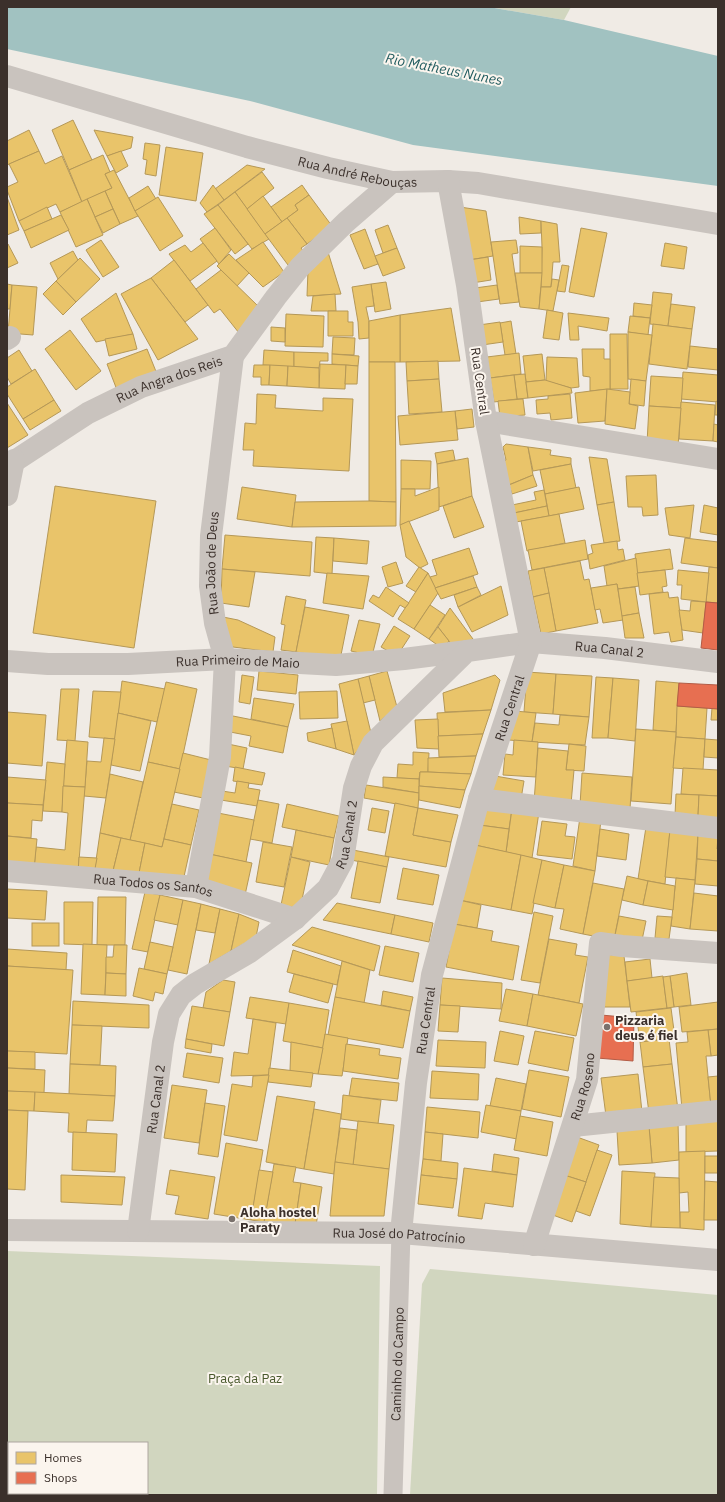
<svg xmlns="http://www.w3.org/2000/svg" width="725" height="1502" viewBox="0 0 725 1502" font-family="'IBM Plex Sans',sans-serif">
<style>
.green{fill:#d1d6bf;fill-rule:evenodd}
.water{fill:#a1c2c1}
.homes{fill:#e9c46a;stroke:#b59857}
.shops{fill:#e76f51;stroke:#b35c46}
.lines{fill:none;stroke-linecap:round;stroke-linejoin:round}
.pedestrian{stroke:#c9c3be;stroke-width:19}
.minor{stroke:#c9c3be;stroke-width:22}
.poi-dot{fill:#7a716c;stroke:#fbf5ee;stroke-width:1.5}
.labels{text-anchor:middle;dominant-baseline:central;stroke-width:4;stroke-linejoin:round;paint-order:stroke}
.street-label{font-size:13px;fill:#3b302b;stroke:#fbf5ee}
.poi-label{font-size:13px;font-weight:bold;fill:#3b302b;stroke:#fbf5ee;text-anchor:start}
.park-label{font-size:13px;fill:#4a5a2e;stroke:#fbf5ee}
.water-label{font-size:14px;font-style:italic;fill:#1f5a5e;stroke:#fbf5ee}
</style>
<rect width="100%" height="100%" fill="#f0ebe5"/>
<g class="green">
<path d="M489 7H571L564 20Z"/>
<path d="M7 1251 380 1266 377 1495H7ZM9 1443H147V1493H9Z"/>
<path d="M430 1269 718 1295V1495H410L422 1284Z"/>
</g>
<path class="water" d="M7 7H489L564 20 718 56V186L413 145 250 101 7 49Z"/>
<g class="homes">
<path d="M73 120 92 160 69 170 52 130Z"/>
<path d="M29 130 39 151 7 165V141Z"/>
<path d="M94 130 133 137 131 148 107 156Z"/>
<path d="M145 143 160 145 156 176 145 174 147 160 143 159Z"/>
<path d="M166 147 203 153 196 201 159 195Z"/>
<path d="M39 151 45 164 62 156 82 202 60 212 56 204 19 221 7 190V187L18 182 9 164Z"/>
<path d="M121 151 128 166 116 173 107 156Z"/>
<path d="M103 155 110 172 105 174 112 188 82 202 69 170Z"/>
<path d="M247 165 265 169 224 200 215 189Z"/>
<path d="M114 170 138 216 120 224 105 191 112 188 105 174Z"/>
<path d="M262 172 274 188 247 209 235 192Z"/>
<path d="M213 185 224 200 207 212 200 203Z"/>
<path d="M302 185 309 195 295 205 298 210 282 222 271 207Z"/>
<path d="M148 186 156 199 135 211 129 198Z"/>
<path d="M105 191 113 209 95 217 87 199Z"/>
<path d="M235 192 269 239 252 249 218 205Z"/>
<path d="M309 195 332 226 307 244 287 218 298 210 295 205Z"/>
<path d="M263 196 282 222 265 234 247 209Z"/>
<path d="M7 197 19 230 7 235Z"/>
<path d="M158 197 183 236 160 251 135 211Z"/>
<path d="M87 199 103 235 76 247 60 212Z"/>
<path d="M218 205 248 244 235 254 204 214Z"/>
<path d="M47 207 52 219 24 231 19 221Z"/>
<path d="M460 207 486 211 493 256 469 260Z"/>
<path d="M113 209 120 224 103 233 95 217Z"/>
<path d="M61 215 69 230 31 248 24 231Z"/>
<path d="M519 217 541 221V233L520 234Z"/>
<path d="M287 218 307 244 301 248 305 253 288 265 265 234Z"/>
<path d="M541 221 557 224 560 262H553L551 287H541L542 247Z"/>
<path d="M388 225 397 248 383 253 375 230Z"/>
<path d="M215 228 231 250 219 264 200 239Z"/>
<path d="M581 228 607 233 594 297 569 292Z"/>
<path d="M365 229 378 264 364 269 350 235Z"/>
<path d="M101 240 119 267 103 277 86 250Z"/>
<path d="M516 240 518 253 512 254 519 302 500 304 491 242Z"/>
<path d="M263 242 284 272 263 287 236 260Z"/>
<path d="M203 243 217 261 190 281 169 254 185 245 191 252Z"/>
<path d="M665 243 687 247 684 269 661 266Z"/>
<path d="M8 244 18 263 7 268V245Z"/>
<path d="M520 246 542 247V273H520Z"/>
<path d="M397 248 405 268 383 276 375 256Z"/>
<path d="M73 251 78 260 58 279 50 263Z"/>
<path d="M328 252 341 294 307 296 308 270Z"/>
<path d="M229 254 249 273 237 286 217 266Z"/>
<path d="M488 257 491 280 472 283 469 260Z"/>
<path d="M80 258 100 279 76 302 56 281Z"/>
<path d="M174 260 208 305 185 322 151 278Z"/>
<path d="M562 265 569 266 565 292 557 291Z"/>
<path d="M221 270 258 306 239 333 220 309 214 313 196 289Z"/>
<path d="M515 273H542L539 309 520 307Z"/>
<path d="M151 278 198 339 158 360 121 294Z"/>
<path d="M552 279 559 280 553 311 539 309 541 287H551Z"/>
<path d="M56 281 76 302 63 315 43 294Z"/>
<path d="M386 282 391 309 375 312 371 284Z"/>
<path d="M7 284 12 285 10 309H7Z"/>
<path d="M371 284 374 306 366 307 369 321V338L359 339 358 322 352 287Z"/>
<path d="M12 285 37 287 33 335 8 333Z"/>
<path d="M497 285 499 299 477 302 475 288Z"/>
<path d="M653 292 672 294 668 326 650 324Z"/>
<path d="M116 293 133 334 96 342 81 319Z"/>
<path d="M335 294 336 311H311L313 296Z"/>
<path d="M634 303 652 305 650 318 633 316Z"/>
<path d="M671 304 695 307 692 329 668 326Z"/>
<path d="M451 308 460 361 400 362V315Z"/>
<path d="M547 310 563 313 559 340 543 338Z"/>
<path d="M328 311H348V322H353V336H328Z"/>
<path d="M568 313 609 318 607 331 578 326 579 340H570Z"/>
<path d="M286 314 324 316 323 347 285 346Z"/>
<path d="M400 315V362H369V321Z"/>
<path d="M630 316 650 318 648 335 628 332Z"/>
<path d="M511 321 516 354 505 355 500 323Z"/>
<path d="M500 322 503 342 482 345 479 325Z"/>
<path d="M653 324 692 329 687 369 649 364Z"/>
<path d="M271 327 285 328V342L271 341Z"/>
<path d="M70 330 101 371 76 390 45 349Z"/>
<path d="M628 332 652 335 646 381 628 379Z"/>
<path d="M133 334 137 349 109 356 105 339Z"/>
<path d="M610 334H627L628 389H610Z"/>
<path d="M333 337 355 338 354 355 332 354Z"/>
<path d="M690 346 718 349V370L688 367Z"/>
<path d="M147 349 157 374 117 390 107 364Z"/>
<path d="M582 349H604V359H610V389L590 391V377L583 376Z"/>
<path d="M19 350 32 371 11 384 7 377V358Z"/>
<path d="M264 350 294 352V367L263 365Z"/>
<path d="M294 352 328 353V361H320L319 368 294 367Z"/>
<path d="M519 353 521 374 490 378 487 357Z"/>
<path d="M332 354 359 356 358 366 332 364Z"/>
<path d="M542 354 545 380 526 382 523 356Z"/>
<path d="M547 357 577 358 579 387 571 388 546 381Z"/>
<path d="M438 361 439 379 407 381 406 362Z"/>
<path d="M369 362H395L396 502 369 501Z"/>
<path d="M320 364 346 365 345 389 319 388Z"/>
<path d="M254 365H270L269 385H261V377H253Z"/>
<path d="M270 365 288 366 287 386 269 385Z"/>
<path d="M346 365 358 366 357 384H345Z"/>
<path d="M288 366 319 368V388L287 386Z"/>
<path d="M35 369 54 400 23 419 7 394V387Z"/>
<path d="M683 372 718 375V402L681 399Z"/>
<path d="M525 374 528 398 517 399 514 375Z"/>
<path d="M514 375 517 399 494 402 490 378Z"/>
<path d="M651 376 683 378 681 408 649 406Z"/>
<path d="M439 379 442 412 409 414 407 381Z"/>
<path d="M631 379 646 381 644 406 629 404Z"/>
<path d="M545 380 571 388 572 393 528 398 526 382Z"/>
<path d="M607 389 605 421 578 423 575 393Z"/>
<path d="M607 389 630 392 629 404 638 406 635 429 605 424Z"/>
<path d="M257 394 276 395 275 408 323 411V398L353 399 349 471 253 466 254 450H243L245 423 256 424Z"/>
<path d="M570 394 572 418 551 420 550 413 537 414 536 400 548 399V396Z"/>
<path d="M523 399 525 415 500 417 498 401Z"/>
<path d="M54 400 61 411 30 430 23 419Z"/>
<path d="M716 401 718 402V415H715Z"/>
<path d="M681 402 715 405 713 441 679 439Z"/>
<path d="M7 403 28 435 7 448Z"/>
<path d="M649 406 681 408 678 446 647 443Z"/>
<path d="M472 409 474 427 457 429 455 411Z"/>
<path d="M455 411 458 440 400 445 398 416Z"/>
<path d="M714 424 718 425V442L713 441Z"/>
<path d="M506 444 528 447 533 475 506 486 501 462 506 460 503 447Z"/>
<path d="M528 447 551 450 550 455 571 458V464L533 471Z"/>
<path d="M453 450 455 460 437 464 435 453Z"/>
<path d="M589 457 607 459 614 502 597 505Z"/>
<path d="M468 458 472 496 439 507 437 464Z"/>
<path d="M401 460 431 461 430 489H401Z"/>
<path d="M571 464 576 488 545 494 540 470Z"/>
<path d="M533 475 537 486 512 494 509 485Z"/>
<path d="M656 475 658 515 643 516 642 507H628L626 476Z"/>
<path d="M55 486 156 501 134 648 33 633Z"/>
<path d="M242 487 296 495 292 527 237 519Z"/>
<path d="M439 487V510L400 525 401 489H415V496Z"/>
<path d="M579 487 584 509 549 516 545 494Z"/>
<path d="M544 490 547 506 514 513 512 505 536 500 534 492Z"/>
<path d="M472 496 484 527 454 538 443 506Z"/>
<path d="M369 501 396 502V526L292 527 295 502Z"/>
<path d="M614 502 620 541 604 543 597 505Z"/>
<path d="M694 505 690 538 669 535 665 508Z"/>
<path d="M704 505 718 508V535L700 532Z"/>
<path d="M547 506 549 516 516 522 514 513Z"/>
<path d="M559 514 565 543 527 551 521 521Z"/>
<path d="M409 521 428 564 420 568 406 557 400 525Z"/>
<path d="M225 535 312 542 310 576 222 569Z"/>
<path d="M316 537 334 538 332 574 314 572Z"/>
<path d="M334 538 369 541 367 564 333 561Z"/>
<path d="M685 538 718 542V568L681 563Z"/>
<path d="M585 540 588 559 532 570 528 550Z"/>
<path d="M617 541 618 550 623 549 625 560 590 569 588 555 593 553 591 545Z"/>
<path d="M469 548 478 574 435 588 430 577 437 575 432 560Z"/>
<path d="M670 549 673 569 637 573 635 554Z"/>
<path d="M636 558 639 586 618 589 617 584 607 586 604 566Z"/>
<path d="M580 561 584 580 589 579 598 623 556 631 544 568Z"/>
<path d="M396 562 403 583 388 587 382 567Z"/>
<path d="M419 567 428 573 416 592 406 586Z"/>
<path d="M709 567 718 568V603L706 602Z"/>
<path d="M544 568 549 593 533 597 528 571Z"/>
<path d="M222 569 255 572 249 607 221 603Z"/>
<path d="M665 570 667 586 662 587 663 592 640 595 637 573Z"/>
<path d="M678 570 709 573 706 602 681 599 682 585H677Z"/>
<path d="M327 573 369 576 363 609 323 603Z"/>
<path d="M428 573 438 593 414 629 398 619Z"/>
<path d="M473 576 477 587 441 599 435 588Z"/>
<path d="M617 584 623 620 603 623 600 609 595 610 591 588Z"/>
<path d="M501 586 508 615 472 632 458 607Z"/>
<path d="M386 587 409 603 405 608 400 605 393 617 369 601 373 595 379 598Z"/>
<path d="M477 587 481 595 458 607 454 595Z"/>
<path d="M635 587 639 613 622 616 618 589Z"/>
<path d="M668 592 669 598 678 597 683 640 671 642 669 632 654 634 649 594Z"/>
<path d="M549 593 556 631 541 634 533 597Z"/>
<path d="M286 596 306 600 296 652 281 650 285 625 281 624Z"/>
<path d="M691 601 706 602 703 633 682 630 679 610 690 611Z"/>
<path d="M430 605 445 615 429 639 414 629Z"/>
<path d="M305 607 349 615 340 660 296 652Z"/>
<path d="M450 608 473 639 455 649 438 627Z"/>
<path d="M639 613 644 638H625L622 616Z"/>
<path d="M223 617 238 620 275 637 273 652 225 646Z"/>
<path d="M359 620 380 624 372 656 351 651Z"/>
<path d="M394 626 410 636 397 656 381 647Z"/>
<path d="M438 627 449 641 443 649 429 639Z"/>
<path d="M259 671 298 675 296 694 257 690Z"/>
<path d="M387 671 397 707 380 721 369 676Z"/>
<path d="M527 672 556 674 553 714 524 712Z"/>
<path d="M556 674 592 676 589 717 553 714Z"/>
<path d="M242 675 254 677 250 704 239 702Z"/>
<path d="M495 675 500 680 491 710 445 712 443 693Z"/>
<path d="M369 676 375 700 363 703 358 679Z"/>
<path d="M596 677 613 678 608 738H592Z"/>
<path d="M613 678 639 680 635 741 608 738Z"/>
<path d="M358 679 371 733 354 755 339 684Z"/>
<path d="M122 681 165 689 157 722 118 713Z"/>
<path d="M656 681 679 683 676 732 653 730Z"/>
<path d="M166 682 197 689 180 769 148 762Z"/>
<path d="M61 689H79L75 741 57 740Z"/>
<path d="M93 691 121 692 115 739 89 737Z"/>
<path d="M337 691 338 718 300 719 299 692Z"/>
<path d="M254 698 294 704 288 727 251 719Z"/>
<path d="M677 706 707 708 705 739 676 737Z"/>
<path d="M712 708 718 709V720H711Z"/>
<path d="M491 710 483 734 438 736 437 713Z"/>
<path d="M515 711 536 713 532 742 509 740Z"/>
<path d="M7 712 46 715 42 766 7 763Z"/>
<path d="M118 713 151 721 140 771 111 765Z"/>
<path d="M228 715 288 727 283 753 249 746 251 736 225 731Z"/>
<path d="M560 715 589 717 585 745 532 742 535 723 559 725Z"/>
<path d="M438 719 439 749 417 748 415 720Z"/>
<path d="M347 721 354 755 336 749 331 724Z"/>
<path d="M332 728 336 749 308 741 307 733Z"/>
<path d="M636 729 676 732 671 804 631 801Z"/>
<path d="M483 734 476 756 439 757 438 736Z"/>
<path d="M676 737 705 739 703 770 673 768Z"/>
<path d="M104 738 115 739 106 798 84 796 87 761 101 762Z"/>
<path d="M705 739 718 740V758L704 757Z"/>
<path d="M67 740 88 742 85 787 63 786Z"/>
<path d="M514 740 538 742 536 777 503 775 505 754 513 755Z"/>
<path d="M228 744 247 748 243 769 225 766Z"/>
<path d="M569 744 586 746 584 771 566 770Z"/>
<path d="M538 748 568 751 566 770H574L571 804 534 802Z"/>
<path d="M413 752 429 753 428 772H420L419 779 397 778 398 764 413 765Z"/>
<path d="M183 753 211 760 203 798 174 792Z"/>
<path d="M476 756 471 774 428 772V758Z"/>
<path d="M47 762 65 764 62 812 43 811Z"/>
<path d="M148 762 180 769 162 847 130 840Z"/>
<path d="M235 767 265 773 262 785 233 781Z"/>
<path d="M683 768 718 770V796L681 794Z"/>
<path d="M420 772H428L471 774 465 790 419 786Z"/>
<path d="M582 773 632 777 630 809 580 805Z"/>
<path d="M110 774 143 782 130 840 100 833Z"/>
<path d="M495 776 524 781 521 799 492 793Z"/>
<path d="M7 777 46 780 43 805 7 803Z"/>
<path d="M383 777 419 779V793L383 787Z"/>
<path d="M237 781 249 783 248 788 260 790 257 806 221 800 222 791 235 793Z"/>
<path d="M366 785 419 793 418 808 364 798Z"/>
<path d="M63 786 85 787 78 873 34 869 36 847 65 850 68 813 62 812Z"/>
<path d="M419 786 465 790 460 808 419 800Z"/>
<path d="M676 794 699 795 698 816 675 815Z"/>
<path d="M699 795 718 796V818L698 816Z"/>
<path d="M258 800 279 804 272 843 250 839Z"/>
<path d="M7 803 43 805 42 821 32 820 31 838 7 836Z"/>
<path d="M395 803 418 808 413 835 451 842 446 867 385 856Z"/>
<path d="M172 804 199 810 191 845 164 839Z"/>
<path d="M287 804 339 816 334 838 282 827Z"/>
<path d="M484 805 512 809 509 829 479 825Z"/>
<path d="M372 808 389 811 385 833 368 830Z"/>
<path d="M418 808 458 815 451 842 413 835Z"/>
<path d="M512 809 539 812 532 858 506 852Z"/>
<path d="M218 813 254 820 246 862 209 854Z"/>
<path d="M580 817 601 820 595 871 573 866Z"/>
<path d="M542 821 567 824 565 836 575 837 572 859 537 855Z"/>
<path d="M479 825 509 829 506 852 475 845Z"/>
<path d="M646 827 670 830 665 884 638 879Z"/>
<path d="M600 829 629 834 626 860 597 856Z"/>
<path d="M296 830 334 838 329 865 291 857Z"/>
<path d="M670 830 698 834 695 880 665 877Z"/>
<path d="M100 833 121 838 112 875 94 874Z"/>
<path d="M698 834 718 837 717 849H718V861L697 859Z"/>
<path d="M7 836 37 839 34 869 7 866Z"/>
<path d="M121 838 145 843 138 878 112 875Z"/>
<path d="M164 839 191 845 183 881 138 878 145 843 162 847Z"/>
<path d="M263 842 292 847 284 887 256 882Z"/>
<path d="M475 845 521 855 511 910 459 900Z"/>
<path d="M353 850 389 857 387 867 351 860Z"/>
<path d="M209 854 252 863 245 895 204 882Z"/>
<path d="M521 855 542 860 532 914 511 910Z"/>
<path d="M79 857 97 858 94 874 78 873Z"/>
<path d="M291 857 310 862 300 909 281 905Z"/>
<path d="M697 859 718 861V886L695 884Z"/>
<path d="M542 860 564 865 555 908 533 903Z"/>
<path d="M358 861 387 867 380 903 351 898Z"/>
<path d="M564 865 595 871 583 934 560 929 564 909 555 908Z"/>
<path d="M403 868 439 875 433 905 397 899Z"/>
<path d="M627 876 648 881 643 905 622 900Z"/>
<path d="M676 878 695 880 690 929 671 926Z"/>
<path d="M648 881 675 886 673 910 643 905Z"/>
<path d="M593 883 624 889 614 940 583 934Z"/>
<path d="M7 889 47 891 45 920 7 918Z"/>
<path d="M145 892 160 895 148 952 132 949Z"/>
<path d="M694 893 718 896V931L690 929Z"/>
<path d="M160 895 183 900 178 925 154 920Z"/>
<path d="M98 897H126L125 945H97Z"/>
<path d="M183 900 201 904 187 974 168 970Z"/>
<path d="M459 900 481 905 477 928 454 924Z"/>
<path d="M64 902H93L92 945 64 944Z"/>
<path d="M337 903 395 915 391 934 323 920Z"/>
<path d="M201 904 220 909 215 933 196 930Z"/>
<path d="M220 909 239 914 231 951 209 964Z"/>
<path d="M534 912 553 916 540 983 521 980Z"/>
<path d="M239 914 259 922 256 937 231 951Z"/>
<path d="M395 915 433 923 429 942 391 934Z"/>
<path d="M619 916 646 921 641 945 614 940Z"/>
<path d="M657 916 672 917 669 939 655 938Z"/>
<rect x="32" y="923" width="27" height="23"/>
<path d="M454 924 493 931 491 941 519 946 513 980 446 967Z"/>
<path d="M312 927 380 946 374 971 292 945Z"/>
<path d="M549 939 577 944 575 955 588 957 579 1003 538 995Z"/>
<path d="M150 942 173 947 167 974 144 969Z"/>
<path d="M83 944 107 945 105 995 81 994Z"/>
<path d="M114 945H127L126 974 106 973V957H113Z"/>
<path d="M385 946 419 953 413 982 379 975Z"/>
<path d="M7 949 67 953 66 970 7 966Z"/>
<path d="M293 950 341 966 337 985 287 972Z"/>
<path d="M603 954 624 956 630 1007H602Z"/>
<path d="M650 959 652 978 627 981 625 962Z"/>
<path d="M342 961 370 970 364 1003 335 997Z"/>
<path d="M7 966 73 970 67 1054 7 1051Z"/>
<path d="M139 968 167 974 163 994 155 992 153 1001 133 996Z"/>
<path d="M106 973 126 974V996L105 995Z"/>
<path d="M687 973 691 1005 674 1007 670 976Z"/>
<path d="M294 974 333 984 328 1003 289 992Z"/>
<path d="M663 976 667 1008 631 1012 627 981Z"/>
<path d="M670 976 674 1007 667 1008 663 977Z"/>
<path d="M442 978 502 983 501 1009 440 1005Z"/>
<path d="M223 980 235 982 230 1012 203 1008 206 992Z"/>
<path d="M506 989 533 994 527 1026 499 1021Z"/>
<path d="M383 991 413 997 410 1011 381 1005Z"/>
<path d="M533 994 583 1004 576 1036 527 1026Z"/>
<path d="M250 997 289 1003 286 1024 246 1018Z"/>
<path d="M335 997 410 1011 403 1048 328 1035Z"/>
<path d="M73 1001 149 1005V1028L72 1025Z"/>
<path d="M718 1002V1029L682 1032 679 1007Z"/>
<path d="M289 1003 329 1010 323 1048 283 1041Z"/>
<path d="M440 1005 460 1006 458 1032 438 1031Z"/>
<path d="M192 1006 230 1012 224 1046 186 1039Z"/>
<path d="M671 1008 675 1038 640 1042 636 1012Z"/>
<path d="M253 1019 276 1023 269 1075 231 1076 234 1052 248 1054Z"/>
<path d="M72 1025 102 1026 100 1065 70 1064Z"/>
<path d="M718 1029V1055L711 1056 708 1030Z"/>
<path d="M708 1030 711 1056H706L711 1106 682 1109 676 1043 688 1042 687 1032Z"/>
<path d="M500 1031 524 1036 518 1065 494 1061Z"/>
<path d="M535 1031 574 1038 568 1071 528 1063Z"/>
<path d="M325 1034 348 1038 342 1076 318 1074Z"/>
<path d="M186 1039 212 1044 211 1053 185 1048Z"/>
<path d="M669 1039 672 1064 643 1067 640 1042Z"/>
<path d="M438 1040 486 1042 485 1068 436 1066Z"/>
<path d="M291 1042 323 1048 318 1074 290 1071Z"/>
<path d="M346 1044 380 1049 379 1055 401 1058 398 1079 343 1071Z"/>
<path d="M7 1051 35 1052V1069L7 1068Z"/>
<path d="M187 1053 223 1058 219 1083 183 1077Z"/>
<path d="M70 1064 116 1066 115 1096 69 1094Z"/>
<path d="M672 1064 678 1110 649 1113 643 1067Z"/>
<path d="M7 1068 45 1070 44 1093 7 1091Z"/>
<path d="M269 1068 313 1073 311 1087 268 1082Z"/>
<path d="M529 1070 569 1077 561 1117 522 1109Z"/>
<path d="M432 1071 479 1074 478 1100 430 1098Z"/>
<path d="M638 1074 642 1112 606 1116 601 1078Z"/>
<path d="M269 1075 257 1141 224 1135 232 1084 252 1087 253 1076Z"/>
<path d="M718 1076V1106H711L708 1077Z"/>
<path d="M352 1078 399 1083 397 1101 349 1096Z"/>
<path d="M496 1078 526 1084 521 1111 490 1106Z"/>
<path d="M172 1085 207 1090 199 1143 164 1138Z"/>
<path d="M7 1091 35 1092 34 1111 7 1110Z"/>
<path d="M35 1092 115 1096 113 1121 87 1120 86 1133 68 1132 69 1113 34 1111Z"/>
<path d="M343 1095 381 1100 378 1124 341 1119Z"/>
<path d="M277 1096 315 1102 304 1169 266 1162Z"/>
<path d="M205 1103 225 1106 218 1157 198 1154Z"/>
<path d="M486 1105 521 1111 517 1139 481 1132Z"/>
<path d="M427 1107 480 1112 478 1138 425 1132Z"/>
<path d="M314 1109 341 1114 334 1174 304 1169Z"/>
<path d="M7 1110 28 1111 25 1190 7 1189Z"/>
<path d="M520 1116 553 1122 547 1156 514 1150Z"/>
<path d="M358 1121 394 1125 389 1169 353 1165Z"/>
<path d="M718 1121V1151L686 1152V1122Z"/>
<path d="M678 1122 679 1160 652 1163 649 1126Z"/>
<path d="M649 1126 652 1163 619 1165 617 1131Z"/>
<path d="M340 1128 357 1130 353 1165 335 1162Z"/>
<path d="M73 1132 117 1134 115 1172 72 1170Z"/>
<path d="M425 1132 443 1134 441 1161 423 1159Z"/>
<path d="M577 1137 599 1145 586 1182 564 1175Z"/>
<path d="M226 1143 263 1150 251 1220 214 1214Z"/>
<path d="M597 1150 612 1155 590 1216 576 1211Z"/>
<path d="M705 1151 704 1230 680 1228V1212H689L688 1192 679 1193V1152Z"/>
<path d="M494 1154 519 1158 517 1175 492 1171Z"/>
<rect x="705" y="1156" width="13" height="17"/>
<path d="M423 1159 458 1163 457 1179 421 1175Z"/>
<path d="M335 1162 389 1169 384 1216H330Z"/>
<path d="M274 1164 296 1167 293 1182 301 1183 295 1224 264 1222Z"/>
<path d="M464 1168 517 1175 513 1207 485 1203 482 1219 458 1216Z"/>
<path d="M170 1170 215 1177 208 1219 175 1214 179 1196 166 1194Z"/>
<path d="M259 1170 273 1172 264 1222 251 1220Z"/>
<path d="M622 1171 655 1173 651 1227 620 1224Z"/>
<path d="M61 1175 125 1177 122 1205 61 1202Z"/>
<path d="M421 1175 457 1179 453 1208 418 1204Z"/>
<path d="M564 1175 586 1182 572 1222 550 1214Z"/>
<path d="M654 1177 679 1178 680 1228 651 1227Z"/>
<path d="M705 1181 718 1182V1220H704Z"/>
<path d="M301 1183 322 1187 316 1226 295 1224Z"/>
</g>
<g class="shops">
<path d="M706 602 718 603V650L701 648Z"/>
<path d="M679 683 718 685V709L677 706Z"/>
<path d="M601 1015 634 1018 633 1061 597 1058Z"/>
</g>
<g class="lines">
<path class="pedestrian" id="s1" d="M393 1495 401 1233"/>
<g class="minor">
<path id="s2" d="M7 76 247 147 328 168 392 182 448 181 478 183 718 224"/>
<path d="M7 339 10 337"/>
<path d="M486 421 718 459"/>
<path id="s3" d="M7 466 88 413 141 387 233 356 276 297 300 267 346 222 392 182"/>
<path d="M7 495 14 460"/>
<path id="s4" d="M7 661 48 664H128L225 659 336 665 404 659 467 651"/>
<path d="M479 799 718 828"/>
<path id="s5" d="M7 871 196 887 295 919"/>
<path id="s6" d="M196 887 220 757 225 659 215 623 210 586 211 536 233 356"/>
<path d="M573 1126 718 1111"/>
<path id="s7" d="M7 1230 401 1233 718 1260"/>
<path id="s8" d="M138 1231 163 1042 169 1014 181 995 195 984 250 952 295 919 328 888 343 860 354 788 361 766 373 743 467 651 531 642 605 648 718 662"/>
<path id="s9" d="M401 1233 416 1083 432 975 479 799 531 642 486 421 467 285 448 181"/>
<path id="s10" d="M534 1245 587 1080 600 943 622 946 718 953"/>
</g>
</g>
<g class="poi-dot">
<circle cx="607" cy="1027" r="4"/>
<circle cx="232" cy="1219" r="4"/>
</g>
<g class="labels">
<g class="street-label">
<text stroke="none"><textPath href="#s2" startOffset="364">Rua André Rebouças</textPath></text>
<text stroke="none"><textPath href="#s3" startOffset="185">Rua Angra dos Reis</textPath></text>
<text transform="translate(480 381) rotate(82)">Rua Central</text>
<text stroke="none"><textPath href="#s6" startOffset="328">Rua João de Deus</textPath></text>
<text stroke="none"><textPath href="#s8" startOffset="853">Rua Canal 2</textPath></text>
<text stroke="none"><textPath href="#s4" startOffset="231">Rua Primeiro de Maio</textPath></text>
<text stroke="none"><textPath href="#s9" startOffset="538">Rua Central</textPath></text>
<text stroke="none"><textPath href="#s8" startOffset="482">Rua Canal 2</textPath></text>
<text stroke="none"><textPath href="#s5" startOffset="147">Rua Todos os Santos</textPath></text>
<text stroke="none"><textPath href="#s9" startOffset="214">Rua Central</textPath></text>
<text stroke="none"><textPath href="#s10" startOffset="166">Rua Roseno</textPath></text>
<text stroke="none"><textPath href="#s8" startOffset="133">Rua Canal 2</textPath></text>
<text stroke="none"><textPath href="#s7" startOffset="392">Rua José do Patrocínio</textPath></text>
<text stroke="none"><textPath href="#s1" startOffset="131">Caminho do Campo</textPath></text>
</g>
<g class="poi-label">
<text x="615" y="1020">Pizzaria<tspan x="615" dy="15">deus é fiel</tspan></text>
<text x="240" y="1212">Aloha hostel<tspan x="240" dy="15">Paraty</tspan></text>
</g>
<g class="park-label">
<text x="245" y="1378">Praça da Paz</text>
</g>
<g class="water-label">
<text transform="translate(444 69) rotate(11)">Rio Matheus Nunes</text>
</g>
</g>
<rect width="725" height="1502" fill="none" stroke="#3b302b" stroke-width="16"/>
<rect x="8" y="1442" width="140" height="52" fill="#fbf5ee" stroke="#aea6a0"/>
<rect x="16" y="1452" width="20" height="12" fill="#e9c46a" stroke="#aea6a0"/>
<text x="44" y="1462" font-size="12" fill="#3b302b">Homes</text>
<rect x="16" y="1472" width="20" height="12" fill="#e76f51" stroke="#aea6a0"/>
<text x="44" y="1482" font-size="12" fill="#3b302b">Shops</text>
</svg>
